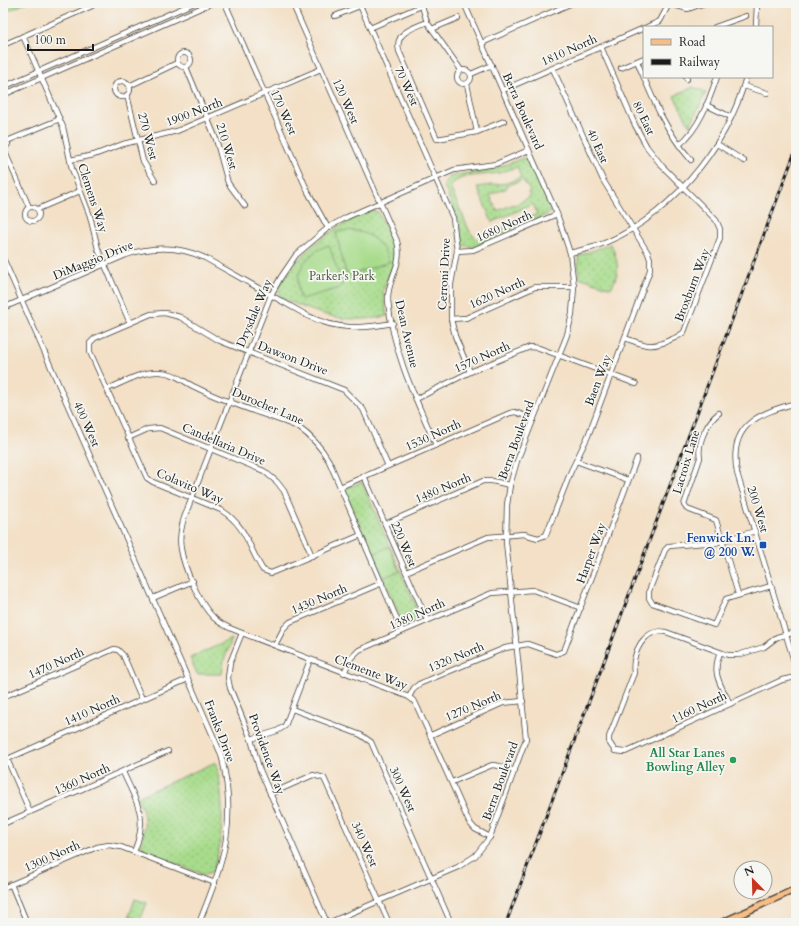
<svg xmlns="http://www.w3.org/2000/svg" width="799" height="926" viewBox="0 0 799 926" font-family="Cardo,serif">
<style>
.grass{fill:url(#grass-dots);stroke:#627c54;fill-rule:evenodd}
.pitch{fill:#a8dc8c;stroke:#627c54}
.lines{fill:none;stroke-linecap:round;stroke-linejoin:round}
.minor-casing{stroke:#3c3936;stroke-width:6}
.major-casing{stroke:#3c3936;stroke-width:8}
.minor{stroke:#fff;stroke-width:4.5}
.major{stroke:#f6be86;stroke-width:5.5}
.rail-casing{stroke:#1c1c1c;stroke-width:3}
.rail{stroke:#f6f6f2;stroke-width:1.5;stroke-dasharray:4.5;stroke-linecap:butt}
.transit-dot{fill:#1a4fb4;stroke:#f6f6f2;stroke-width:1.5}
.leisure-dot{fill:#2e9e5b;stroke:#f6f6f2;stroke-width:1.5}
.labels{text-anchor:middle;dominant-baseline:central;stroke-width:3.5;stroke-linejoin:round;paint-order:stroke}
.street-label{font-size:12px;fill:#1c1c1c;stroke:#f6f6f2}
.park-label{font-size:12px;fill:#46563e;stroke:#f6f6f2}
.transit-label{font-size:12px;font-weight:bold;fill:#164399;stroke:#f6f6f2;text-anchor:end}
.leisure-label{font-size:12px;font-weight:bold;fill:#27864d;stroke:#f6f6f2;text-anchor:end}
</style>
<defs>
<pattern id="grass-dots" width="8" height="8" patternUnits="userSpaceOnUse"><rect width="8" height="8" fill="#a8dc8c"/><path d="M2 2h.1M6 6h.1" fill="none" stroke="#90bc78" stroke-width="1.8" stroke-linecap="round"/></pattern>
</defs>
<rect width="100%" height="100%" fill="#f6f6f2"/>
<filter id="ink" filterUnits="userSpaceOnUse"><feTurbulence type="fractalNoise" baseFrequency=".025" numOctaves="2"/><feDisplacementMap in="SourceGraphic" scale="8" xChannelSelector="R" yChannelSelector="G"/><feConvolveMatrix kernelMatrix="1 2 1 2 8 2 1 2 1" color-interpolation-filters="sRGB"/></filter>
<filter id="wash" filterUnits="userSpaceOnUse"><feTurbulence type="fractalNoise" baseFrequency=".012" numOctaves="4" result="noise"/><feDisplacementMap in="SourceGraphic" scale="16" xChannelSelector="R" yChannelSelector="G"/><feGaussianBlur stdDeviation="0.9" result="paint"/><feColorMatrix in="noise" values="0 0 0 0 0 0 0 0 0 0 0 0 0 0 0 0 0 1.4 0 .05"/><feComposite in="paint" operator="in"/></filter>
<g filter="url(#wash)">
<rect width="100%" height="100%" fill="#f3e0c6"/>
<g class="grass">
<path d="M3 3H26L3 13Z"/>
<path d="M693 87 706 92 690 126 674 96Z"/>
<path d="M523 158 529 159 551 210 550 213 474 247 462 245 459 222 444 186 446 180 451 176 494 169ZM517 167 521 177 507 183 477 187 492 222 533 204 537 214 478 240 470 232 450 187C458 173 485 176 499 173 505 171 511 169 517 167ZM523 180 530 191 528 192 530 197 515 205 514 204 497 211 490 195 507 188 506 186Z"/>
<path d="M372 210 378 212 392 240 394 255V263L383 291 387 316C344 325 319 314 281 298L278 288C306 245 327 231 372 210Z"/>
<path d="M611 244C618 261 621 271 611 288L579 277 578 259 580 255Z"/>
<path d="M362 482 421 618 404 626 344 489Z"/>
<path d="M232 639 224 660 222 674H197L190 658Z"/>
<path d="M216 762C224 798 225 836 213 871L204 875 146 852 141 845C146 826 146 814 137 797Z"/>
<path d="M135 899 147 903 140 921 129 916Z"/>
</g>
<g class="pitch">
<path d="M342 231C365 228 382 240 389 262L350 275 346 273 336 233Z"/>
<path d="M329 245 342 284 340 288 301 299C291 275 305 253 329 245Z"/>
<path d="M389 547 400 571 384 577 373 554Z"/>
</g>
</g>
<g filter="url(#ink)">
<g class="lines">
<defs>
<g id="minor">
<path d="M225 3 308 192 328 228"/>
<path d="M359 3 453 218 457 251 451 284V319L455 336 470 372"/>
<path d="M667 3 688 9 705 3"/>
<path d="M422 6 427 22C414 28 394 32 399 51L437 139 477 132"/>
<path d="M294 7 397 241C404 265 387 278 388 300 392 350 416 400 436 445"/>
<path d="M335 16 367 3"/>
<path d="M427 22 461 70"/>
<path d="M647 27 660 21 669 4"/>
<path d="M715 27 746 16"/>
<path d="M756 27 757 3"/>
<path d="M370 28 428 3"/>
<path d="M432 29 458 18"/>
<path d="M23 36 63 127 72 169 90 216 98 249 130 323"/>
<path d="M482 43 572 3"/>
<path d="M3 45 92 6 91 3"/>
<path d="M601 47 635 125 647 147 662 166 716 220 720 229V238L684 332C680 336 675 338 670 340 651 349 644 345 625 338"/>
<circle cx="184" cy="60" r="7"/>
<path d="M637 61C653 99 664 129 691 160"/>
<path d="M186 67 216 139 228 183 245 206"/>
<path d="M621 68 644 58"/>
<circle cx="464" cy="77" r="7"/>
<path d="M471 74 492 65"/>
<path d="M686 77 687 79"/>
<circle cx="122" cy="89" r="8"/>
<path d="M467 84 477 132 504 121"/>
<path d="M129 86 177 63"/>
<path d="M744 86 767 93"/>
<path d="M3 87 194 3"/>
<path d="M503 90 644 28"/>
<path d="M3 95 212 3"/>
<path d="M127 95 143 161 155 181"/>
<path d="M706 105 731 117"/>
<path d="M3 138 8 144 3 150"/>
<path d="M7 141 60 119"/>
<path d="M717 144 744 161"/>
<path d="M679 145C699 129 709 101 717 77"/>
<path d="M4 150 29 207"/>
<path d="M70 160 94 155 123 144 177 131 321 69"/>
<circle cx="32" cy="214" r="7"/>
<path d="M38 209 80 191"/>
<path d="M457 251 473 250 557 214"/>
<path d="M570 253C578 251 586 249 594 247 666 222 727 149 746 77"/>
<path d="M3 258 221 754C238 822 224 861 199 923"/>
<path d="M3 308 126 255C152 246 179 246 205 258L308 316C337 330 362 329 393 323"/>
<path d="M451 319 466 318 535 287H574"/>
<path d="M107 389C123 383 141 371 159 372 174 372 182 381 195 387 226 403 265 414 298 427 311 436 321 447 329 461L402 631"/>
<path d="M416 399 470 372 530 347 539 348 636 384"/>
<path d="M796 403C757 414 728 425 737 473L796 668"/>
<path d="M719 413C707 422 697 443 700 458L684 505 687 509 716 520 738 594"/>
<path d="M128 438 148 429 160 428 264 471 277 482 284 491 312 556"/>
<path d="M576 461 628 480"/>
<path d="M364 476 427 620"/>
<path d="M340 487 510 413 515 412 534 419"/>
<path d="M385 524 483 481H492L510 485"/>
<path d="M755 531 712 544 704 543 669 546 665 550 649 591V598L652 603 714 625 726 599 771 586"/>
<path d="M361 535 276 571 271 573 263 570C248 547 247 526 221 510L153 482 147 478 90 352V343L95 338 151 314 165 313 180 317 220 341 344 390 363 409 388 466"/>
<path d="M406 572 488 537 524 534 538 538 546 535 571 471 588 436 650 270V259L648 253 603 180 553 69"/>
<path d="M153 598 193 581"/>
<path d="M796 632 777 637 764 647 738 655H728L666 632C644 627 631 654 634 673L609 737V742L615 751 625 752 782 680 796 677"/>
<path d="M242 633 230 663 228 678 230 688 251 739 259 768 327 923"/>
<path d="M275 645 284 628 290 622 382 583"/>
<path d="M720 653C711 674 721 685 730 704"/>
<path d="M344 673 351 658 359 650 492 593 533 590 581 608"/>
<path d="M3 697 114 649 118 650 123 655 142 699"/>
<path d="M409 697 414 688 419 684 505 648 528 644 556 654 564 651 637 458"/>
<path d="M292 709 361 735 371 742 451 923"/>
<path d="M431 735 503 703 523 701"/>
<path d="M251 739 277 731 285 726 310 660"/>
<path d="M7 759 30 812"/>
<path d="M3 761 188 679"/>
<path d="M123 772C137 804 149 816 134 852"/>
<path d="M452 782 492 765 500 766 515 771"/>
<path d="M270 794 313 775 324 778 389 923"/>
<path d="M3 824 168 751"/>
<path d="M490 837 475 829 469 822 415 702 409 697 242 633C232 629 222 626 214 618 200 605 184 568 181 549 179 538 181 528 184 518L271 295 281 277 296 255 329 227 347 217 454 170 496 164 529 150"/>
<path d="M11 884 27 923"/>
<path d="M3 888 97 847 109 845 121 847 215 883"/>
<path d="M328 923 458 867 475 856 490 837 526 739 506 542 507 505 510 485 517 461 567 335 572 314 574 287 570 253 557 214 464 3"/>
</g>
<path id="major" d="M721 923 796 889"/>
</defs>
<use href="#minor" class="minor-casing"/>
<use href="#major" class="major-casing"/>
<use href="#minor" class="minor"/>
<use href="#major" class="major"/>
<defs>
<path id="rail" d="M506 923 796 149"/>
</defs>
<use href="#rail" class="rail-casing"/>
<use href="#rail" class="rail"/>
</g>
</g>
<rect class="transit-dot" x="759" y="541" width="8" height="8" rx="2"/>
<circle class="leisure-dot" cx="733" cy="760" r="4"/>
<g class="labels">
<g class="street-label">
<text transform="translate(569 50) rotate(-24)">1810 North</text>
<text transform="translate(407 86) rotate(66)">70 West</text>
<text transform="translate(346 101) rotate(66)">120 West</text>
<text transform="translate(523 111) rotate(66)">Berra Boulevard</text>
<text transform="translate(194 112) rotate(-21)">1900 North</text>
<text transform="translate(284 112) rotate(66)">170 West</text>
<text transform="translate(644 118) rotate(64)">80 East</text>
<text transform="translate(148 136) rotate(75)">270 West</text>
<text transform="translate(227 146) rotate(73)">210 West</text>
<text transform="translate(598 146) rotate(66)">40 East</text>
<text transform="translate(93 198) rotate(72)">Clemens Way</text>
<text transform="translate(504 226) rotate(-24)">1680 North</text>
<text transform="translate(93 260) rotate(-22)">DiMaggio Drive</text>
<text transform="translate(444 274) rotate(-87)">Cerroni Drive</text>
<text transform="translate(692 285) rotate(-69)">Broxburn Way</text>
<text transform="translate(497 293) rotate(-24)">1620 North</text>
<text transform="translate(254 313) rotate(-67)">Drysdale Way</text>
<text transform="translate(407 334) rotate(77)">Dean Avenue</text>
<text transform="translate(482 357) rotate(-24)">1570 North</text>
<text transform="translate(293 358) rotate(21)">Dawson Drive</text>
<text transform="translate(598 380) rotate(-69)">Baen Way</text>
<text transform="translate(268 406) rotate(23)">Durocher Lane</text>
<text transform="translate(87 424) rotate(66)">400 West</text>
<text transform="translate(433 435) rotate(-24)">1530 North</text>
<text transform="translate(516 440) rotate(-70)">Berra Boulevard</text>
<text transform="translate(224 444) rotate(23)">Candellaria Drive</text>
<text transform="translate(686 462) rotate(-73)">Lacroix Lane</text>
<text transform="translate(190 486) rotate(23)">Colavito Way</text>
<text transform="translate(443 488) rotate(-23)">1480 North</text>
<text transform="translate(758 509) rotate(73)">200 West</text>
<text transform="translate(404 544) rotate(67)">220 West</text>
<text transform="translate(591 553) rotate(-70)">Harper Way</text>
<text transform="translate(319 599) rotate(-23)">1430 North</text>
<text transform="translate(417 614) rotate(-24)">1380 North</text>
<text transform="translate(456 657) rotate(-23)">1320 North</text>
<text transform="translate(56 663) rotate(-24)">1470 North</text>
<text transform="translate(371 672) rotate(21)">Clemente Way</text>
<text transform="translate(473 706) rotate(-23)">1270 North</text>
<text transform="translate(699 707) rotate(-25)">1160 North</text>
<text transform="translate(92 710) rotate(-24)">1410 North</text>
<text transform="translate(220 731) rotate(69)">Franks Drive</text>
<text transform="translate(267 754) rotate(70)">Providence Way</text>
<text transform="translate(82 779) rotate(-24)">1360 North</text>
<text transform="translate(500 781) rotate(-70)">Berra Boulevard</text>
<text transform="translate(403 789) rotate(66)">300 West</text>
<text transform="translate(365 844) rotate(66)">340 West</text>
<text transform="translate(52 856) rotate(-24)">1300 North</text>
</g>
<g class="park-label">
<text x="342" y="276">Parker's Park</text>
</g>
<g class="transit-label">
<text x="755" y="538">Fenwick Ln.<tspan x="755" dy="14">@ 200 W.</tspan></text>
</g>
<g class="leisure-label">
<text x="725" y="753">All Star Lanes<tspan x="725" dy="14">Bowling Alley</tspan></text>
</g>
</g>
<rect width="799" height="926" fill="none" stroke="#f6f6f2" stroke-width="16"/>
<rect x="643" y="26" width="130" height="52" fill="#f6f6f2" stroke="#9f9f9c"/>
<rect x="651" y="39" width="20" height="6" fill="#f6be86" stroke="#9f9f9c"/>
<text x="679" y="46" font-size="12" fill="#1c1c1c">Road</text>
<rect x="651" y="59" width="20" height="6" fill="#1c1c1c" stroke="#9f9f9c"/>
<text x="679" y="66" font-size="12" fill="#1c1c1c">Railway</text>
<g transform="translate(753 880) rotate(337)"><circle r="19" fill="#f6f6f2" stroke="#9f9f9c"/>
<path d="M0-3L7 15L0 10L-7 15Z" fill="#c8321e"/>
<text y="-6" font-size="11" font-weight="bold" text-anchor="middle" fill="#1c1c1c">N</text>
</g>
<path d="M28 44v6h65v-6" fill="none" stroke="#1c1c1c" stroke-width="2"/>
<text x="34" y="44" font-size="12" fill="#1c1c1c" stroke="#f6f6f2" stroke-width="3" paint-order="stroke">100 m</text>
</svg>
